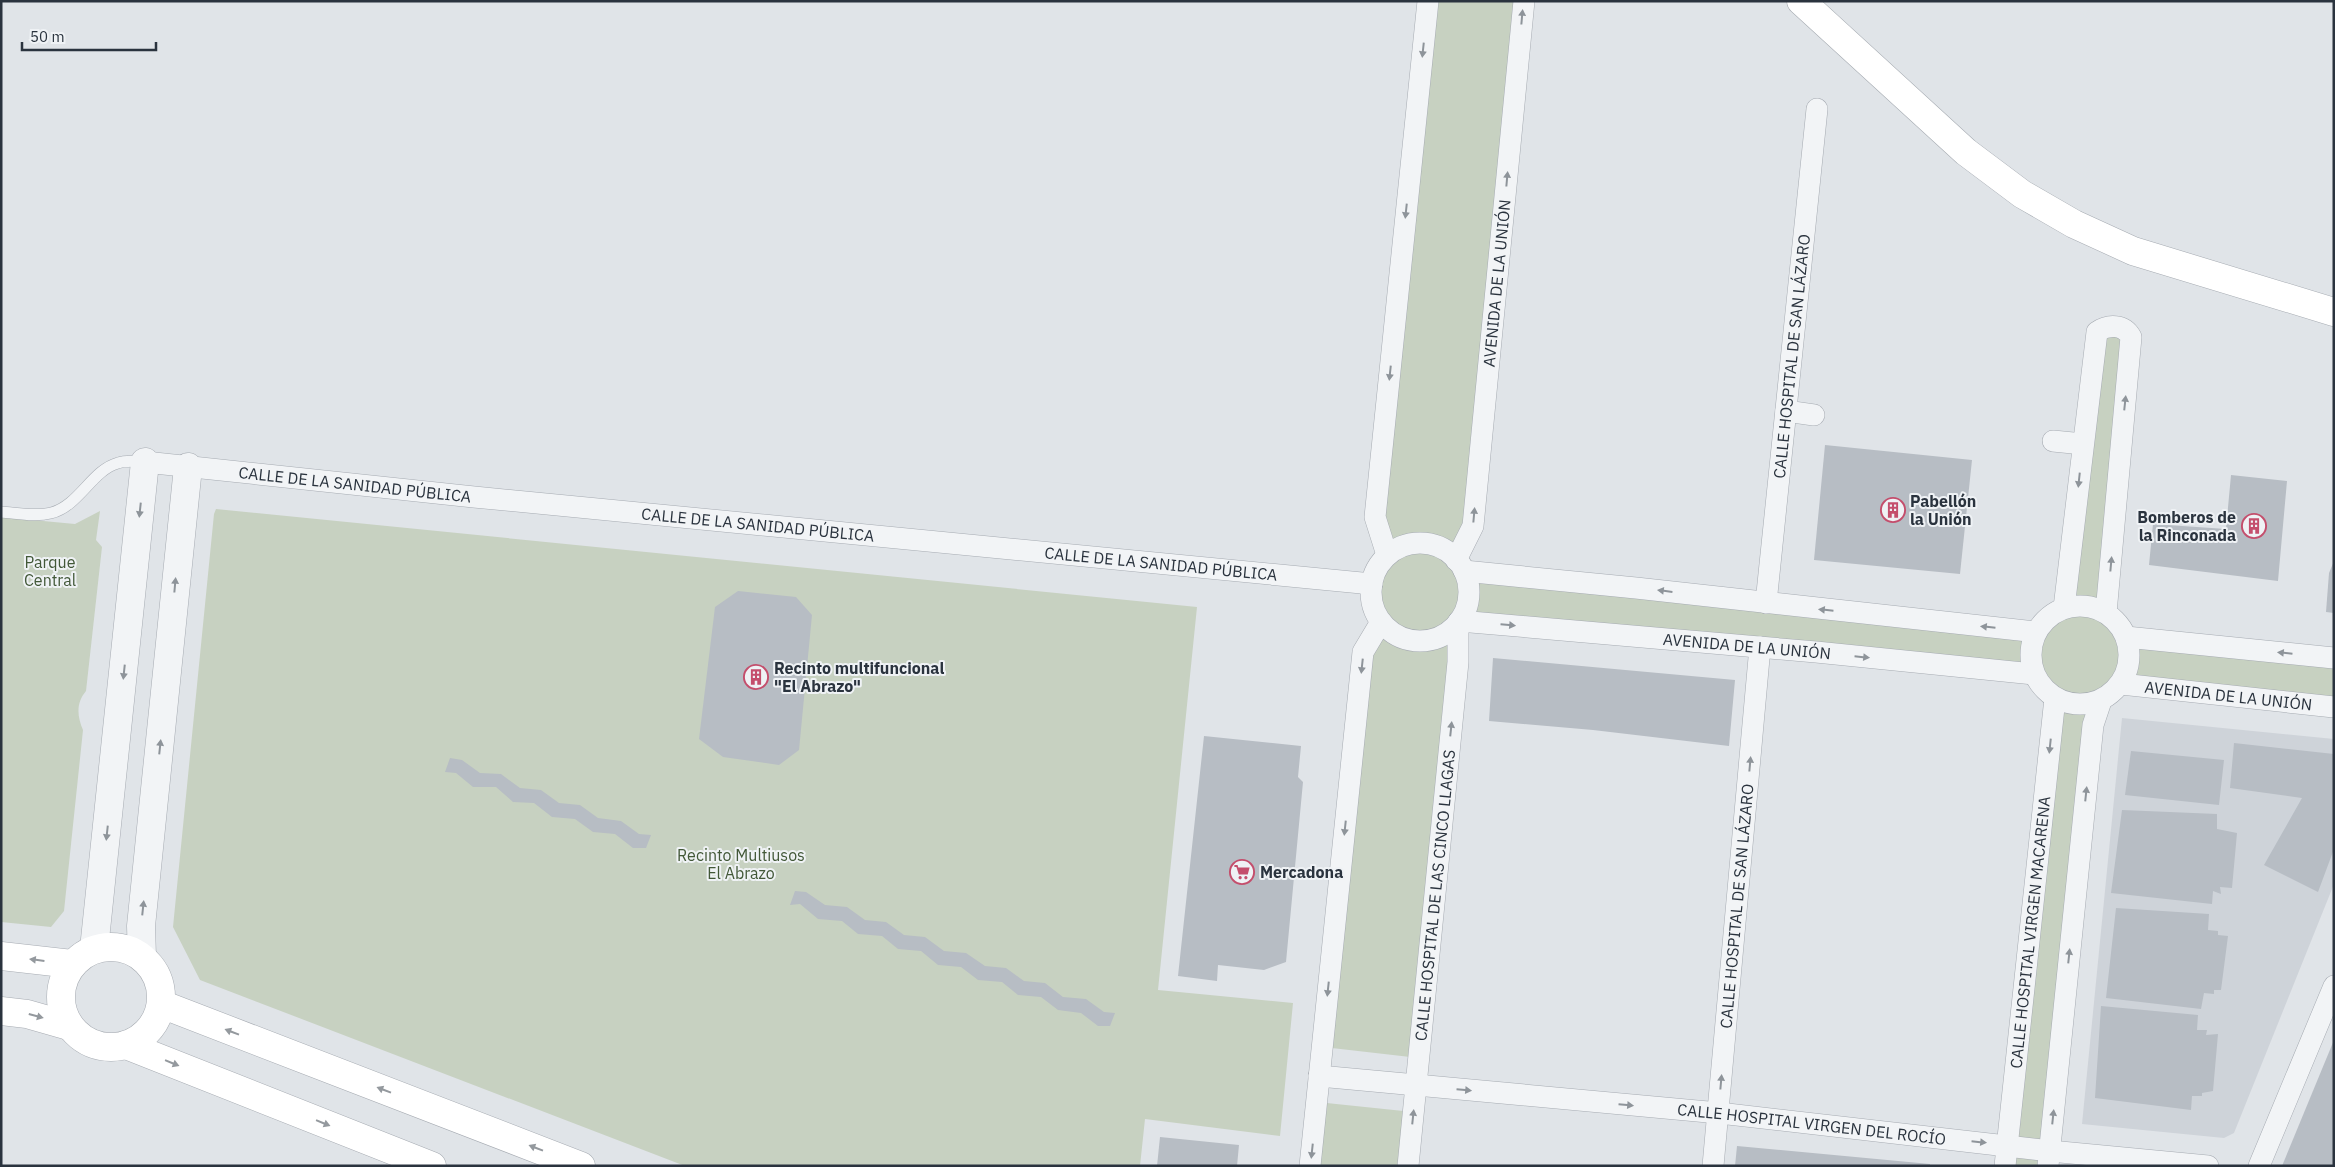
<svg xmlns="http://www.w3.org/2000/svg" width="2335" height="1167" viewBox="0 0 2335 1167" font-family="'IBM Plex Sans',sans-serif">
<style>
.built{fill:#ced3d9}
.green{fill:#c7d1c1}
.building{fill:#b7bdc4}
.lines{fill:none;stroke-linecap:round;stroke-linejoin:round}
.service-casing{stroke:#a6abb2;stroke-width:12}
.minor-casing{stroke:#a6abb2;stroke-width:22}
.tertiary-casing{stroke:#a6abb2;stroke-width:29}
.secondary-casing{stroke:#a6abb2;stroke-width:29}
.service{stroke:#f2f4f6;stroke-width:11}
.minor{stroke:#f2f4f6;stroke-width:21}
.tertiary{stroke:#f2f4f6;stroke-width:28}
.secondary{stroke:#fff;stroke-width:28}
.oneway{fill:#8e949a}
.oneway2{fill:#94999e}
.labels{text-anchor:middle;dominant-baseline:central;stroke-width:4;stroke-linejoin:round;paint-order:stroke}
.street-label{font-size:16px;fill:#2a333e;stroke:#eff2f5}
.poi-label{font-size:16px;font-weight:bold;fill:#2a333e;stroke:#eff2f5;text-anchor:start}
.park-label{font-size:16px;fill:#425838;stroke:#eff2f5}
</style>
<rect width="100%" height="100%" fill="#e0e4e8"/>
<path class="built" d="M2122 718 2334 739V884L2234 1133 2224 1138 2082 1124Z"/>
<g class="green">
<path d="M1428 1H1524L1473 526 1456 560 2036 632 2053 614 2065 608 2095 345 2123 328 2106 613 2117 621 2124 631 2334 658V707L2122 684 2112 693 2101 701 2048 1166H2005L2055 698 2042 688 2034 674 1458 623 1419 1058 1323 1047 1363 652 1381 622C1367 597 1369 577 1387 555L1375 517Z"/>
<path d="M216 509 1197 607 1158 990 1293 1003 1280 1136 1145 1119 1140 1166H685L200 980 173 927 214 514Z"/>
<path d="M100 511 96 540 102 547 86 691C76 703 77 716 83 730L64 911 51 927 1 922V517L75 524Z"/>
<path d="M1317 1102 1413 1112 1408 1166H1310Z"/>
</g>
<g class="building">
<path d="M1825 445 1972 460 1960 574 1814 560Z"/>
<path d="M2231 475 2287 481 2278 581 2149 565 2153 524 2226 529Z"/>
<path d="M2334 561V613L2326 612 2329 573Z"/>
<path d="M738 591 796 597 812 615 799 750 779 765 723 757 699 739 715 607Z"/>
<path d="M1493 658 1735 680 1729 746 1593 730 1489 721Z"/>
<path d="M1204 736 1301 746 1298 777 1303 782 1286 962 1264 970 1218 965 1217 981 1178 976Z"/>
<path d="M2234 743 2334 754V849L2318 892 2264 865 2302 798 2230 788Z"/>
<path d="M2131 751 2224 760 2219 805 2125 795Z"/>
<path d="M450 758 462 760 480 773 501 774 520 788 541 790 559 803 580 805 598 818 621 821 639 834 651 835 646 848H633L615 834 593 832 575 819 552 817 534 803 513 802 496 787H473L456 773 445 772Z"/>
<path d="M2122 810 2217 814V829L2237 833 2232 888 2220 887 2221 894 2213 891 2212 904 2111 893Z"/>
<path d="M795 891 806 892 825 905 847 907 865 920 886 922 904 935 925 937 944 951 966 953 985 966 1006 968 1024 981 1045 983 1063 997 1086 999 1104 1012 1115 1013 1110 1026H1098L1081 1013 1058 1010 1041 997 1018 995 1002 982 978 980 961 967 938 965 921 951 898 949 882 936 858 934 842 921 818 919 800 904 790 905Z"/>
<path d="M2116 908 2209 914 2208 930 2218 931V935L2228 936 2221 990H2214V994L2204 993 2201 1009 2106 998Z"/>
<path d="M2101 1006 2198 1015 2197 1030H2207L2206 1035 2218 1034 2213 1091 2202 1093V1096H2192L2191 1110 2095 1098Z"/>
<path d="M2334 1040V1166H2282Z"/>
<path d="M1160 1137 1239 1145 1237 1166H1157Z"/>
<path d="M1737 1146 1930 1164V1166H1735Z"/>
</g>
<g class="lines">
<defs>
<path id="service" d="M1 512C17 513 35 517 51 513 79 506 92 470 118 463 126 460 136 461 145 462"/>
<g id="minor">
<path d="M1786 411 1814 415"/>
<path d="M2053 441 2083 444"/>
<path id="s1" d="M145 462 474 497 1372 584"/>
<circle cx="1420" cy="592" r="49"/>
<path d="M1387 555 1375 517 1428 1"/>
<path id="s2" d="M1456 560 1473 526 1524 1"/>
<path d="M1464 571 1636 588 2036 632"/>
<path id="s3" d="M1766 603 1817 109"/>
<circle cx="2080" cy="655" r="49"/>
<path d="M2064 608 2097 332C2108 324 2124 324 2131 337L2106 613"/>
<path id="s4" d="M1459 621 1816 652 2034 674"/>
<path d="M2126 637 2334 658"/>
<path id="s5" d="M2121 684 2334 707"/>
<path id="s6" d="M1319 1076 1719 1113 2050 1151 2208 1166"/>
<path d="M1310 1166 1363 652 1381 622"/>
<path id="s7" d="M1408 1166 1458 662V623"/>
<path id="s8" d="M1713 1166 1760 647"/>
<path id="s9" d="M2005 1166 2055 698"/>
<path d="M2048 1166 2093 725 2101 701"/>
<path d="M2259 1166 2334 986"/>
</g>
<g id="tertiary">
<path d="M94 949 145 462"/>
<path d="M142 957 141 926 188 467"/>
</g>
<g id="secondary">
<path d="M1801 1 1966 152 2022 194 2074 224 2133 251 2334 312"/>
<circle cx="111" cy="997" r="50"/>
<path d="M1 956 72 964"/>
<path d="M161 1004 581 1166"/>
<path d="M1 1011 27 1014 69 1026"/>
<path d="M126 1045 432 1166"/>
</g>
</defs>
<use href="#service" class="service-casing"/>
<use href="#minor" class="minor-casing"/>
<use href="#tertiary" class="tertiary-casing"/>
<use href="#secondary" class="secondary-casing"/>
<use href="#service" class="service"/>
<use href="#minor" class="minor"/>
<use href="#tertiary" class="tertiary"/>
<use href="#secondary" class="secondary"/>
</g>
<defs><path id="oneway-solid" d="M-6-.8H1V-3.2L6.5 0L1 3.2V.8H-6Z" transform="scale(1.25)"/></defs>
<g class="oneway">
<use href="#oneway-solid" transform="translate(1522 17) rotate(-85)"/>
<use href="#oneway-solid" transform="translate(1423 50) rotate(96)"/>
<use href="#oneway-solid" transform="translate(1507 179) rotate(-85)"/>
<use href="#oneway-solid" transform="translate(1406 211) rotate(96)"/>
<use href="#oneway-solid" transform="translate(1390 373) rotate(96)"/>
<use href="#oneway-solid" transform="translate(2125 403) rotate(-84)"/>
<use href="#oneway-solid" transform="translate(2079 480) rotate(96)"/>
<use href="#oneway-solid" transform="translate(140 510) rotate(96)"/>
<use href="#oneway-solid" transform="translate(1474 515) rotate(-85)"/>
<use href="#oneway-solid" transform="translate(2111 564) rotate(-85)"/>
<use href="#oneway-solid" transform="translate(175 585) rotate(-85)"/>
<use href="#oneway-solid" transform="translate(1665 591) rotate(-173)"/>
<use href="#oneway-solid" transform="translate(1826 610) rotate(-174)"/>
<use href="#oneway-solid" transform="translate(1508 625) rotate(5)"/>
<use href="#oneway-solid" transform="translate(1988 627) rotate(-174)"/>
<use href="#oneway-solid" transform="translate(2285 653) rotate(-174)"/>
<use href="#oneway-solid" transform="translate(1862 657) rotate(6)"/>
<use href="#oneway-solid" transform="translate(1362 666) rotate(96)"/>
<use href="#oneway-solid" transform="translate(124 672) rotate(96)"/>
<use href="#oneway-solid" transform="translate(1451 729) rotate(-84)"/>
<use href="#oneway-solid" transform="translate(2050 746) rotate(96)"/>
<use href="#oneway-solid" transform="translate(160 747) rotate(-84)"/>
<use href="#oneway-solid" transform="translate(1750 764) rotate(-85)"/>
<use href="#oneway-solid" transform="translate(2086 794) rotate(-84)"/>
<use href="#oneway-solid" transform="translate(1345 828) rotate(96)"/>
<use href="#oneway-solid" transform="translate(107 833) rotate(96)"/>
<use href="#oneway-solid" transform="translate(143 908) rotate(-84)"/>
<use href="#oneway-solid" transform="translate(2069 956) rotate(-84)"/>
<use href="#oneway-solid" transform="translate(1328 989) rotate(96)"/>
<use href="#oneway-solid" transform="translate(1721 1082) rotate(-85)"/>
<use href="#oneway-solid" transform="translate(1464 1090) rotate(5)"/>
<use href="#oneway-solid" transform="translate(1626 1105) rotate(5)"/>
<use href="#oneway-solid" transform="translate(1413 1117) rotate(-84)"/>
<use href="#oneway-solid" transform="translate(2053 1117) rotate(-84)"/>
<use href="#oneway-solid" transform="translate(1979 1142) rotate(6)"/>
<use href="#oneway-solid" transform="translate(1312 1151) rotate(96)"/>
</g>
<g class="oneway2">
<use href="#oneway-solid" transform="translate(37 960) rotate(-173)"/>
<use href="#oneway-solid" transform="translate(36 1016) rotate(15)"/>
<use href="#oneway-solid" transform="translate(232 1032) rotate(-159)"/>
<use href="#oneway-solid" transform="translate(172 1063) rotate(22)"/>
<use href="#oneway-solid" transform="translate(384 1090) rotate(-159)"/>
<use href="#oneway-solid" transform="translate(323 1123) rotate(22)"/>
<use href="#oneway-solid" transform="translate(536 1148) rotate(-159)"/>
</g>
<defs>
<symbol id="building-ring" viewBox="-11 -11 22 22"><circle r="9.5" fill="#eff2f5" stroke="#c44e6c" stroke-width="1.5"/><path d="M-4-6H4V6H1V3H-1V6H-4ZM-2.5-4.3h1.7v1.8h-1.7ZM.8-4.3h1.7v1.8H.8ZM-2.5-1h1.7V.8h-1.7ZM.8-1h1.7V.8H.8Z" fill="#c44e6c"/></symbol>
<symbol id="supermarket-ring" viewBox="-11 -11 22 22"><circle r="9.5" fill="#eff2f5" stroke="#c44e6c" stroke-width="1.5"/><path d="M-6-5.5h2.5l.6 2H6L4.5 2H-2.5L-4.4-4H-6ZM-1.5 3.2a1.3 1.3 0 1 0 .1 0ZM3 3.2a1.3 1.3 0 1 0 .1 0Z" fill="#c44e6c"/></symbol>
</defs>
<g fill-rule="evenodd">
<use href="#building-ring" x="1879" y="496" width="28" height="28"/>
<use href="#building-ring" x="2240" y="512" width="28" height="28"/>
<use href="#building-ring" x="742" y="663" width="28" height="28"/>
<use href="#supermarket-ring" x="1228" y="858" width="28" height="28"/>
</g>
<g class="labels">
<g class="street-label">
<text stroke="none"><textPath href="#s2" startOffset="282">AVENIDA DE LA UNIÓN</textPath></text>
<text stroke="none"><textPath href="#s3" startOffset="248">CALLE HOSPITAL DE SAN LÁZARO</textPath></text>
<text stroke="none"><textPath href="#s1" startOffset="211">CALLE DE LA SANIDAD PÚBLICA</textPath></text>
<text stroke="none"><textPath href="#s1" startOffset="616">CALLE DE LA SANIDAD PÚBLICA</textPath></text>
<text stroke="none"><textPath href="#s1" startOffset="1021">CALLE DE LA SANIDAD PÚBLICA</textPath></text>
<text stroke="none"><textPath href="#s4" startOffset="289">AVENIDA DE LA UNIÓN</textPath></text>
<text stroke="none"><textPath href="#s5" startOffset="108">AVENIDA DE LA UNIÓN</textPath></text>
<text stroke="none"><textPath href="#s7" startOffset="272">CALLE HOSPITAL DE LAS CINCO LLAGAS</textPath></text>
<text stroke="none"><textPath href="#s8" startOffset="261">CALLE HOSPITAL DE SAN LÁZARO</textPath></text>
<text stroke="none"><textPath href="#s9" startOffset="235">CALLE HOSPITAL VIRGEN MACARENA</textPath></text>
<text stroke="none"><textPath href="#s6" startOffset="495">CALLE HOSPITAL VIRGEN DEL ROCÍO</textPath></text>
</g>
<g class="poi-label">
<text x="1910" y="501">Pabellón<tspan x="1910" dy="18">la Unión</tspan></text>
<text x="2236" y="517" text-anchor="end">Bomberos de<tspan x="2236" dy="18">la Rinconada</tspan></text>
<text x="774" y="668">Recinto multifuncional<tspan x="774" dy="18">"El Abrazo"</tspan></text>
<text x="1260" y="872">Mercadona</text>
</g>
<g class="park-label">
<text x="50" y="562">Parque<tspan x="50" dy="18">Central</tspan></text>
<text x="741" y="855">Recinto Multiusos<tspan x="741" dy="18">El Abrazo</tspan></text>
</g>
</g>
<rect width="2335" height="1167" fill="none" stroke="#2a333e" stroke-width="5"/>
<path d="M22 42v8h134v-8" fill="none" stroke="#2a333e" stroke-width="2.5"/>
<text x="30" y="42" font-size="15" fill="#2a333e" stroke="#eff2f5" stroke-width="4" paint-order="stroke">50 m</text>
</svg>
